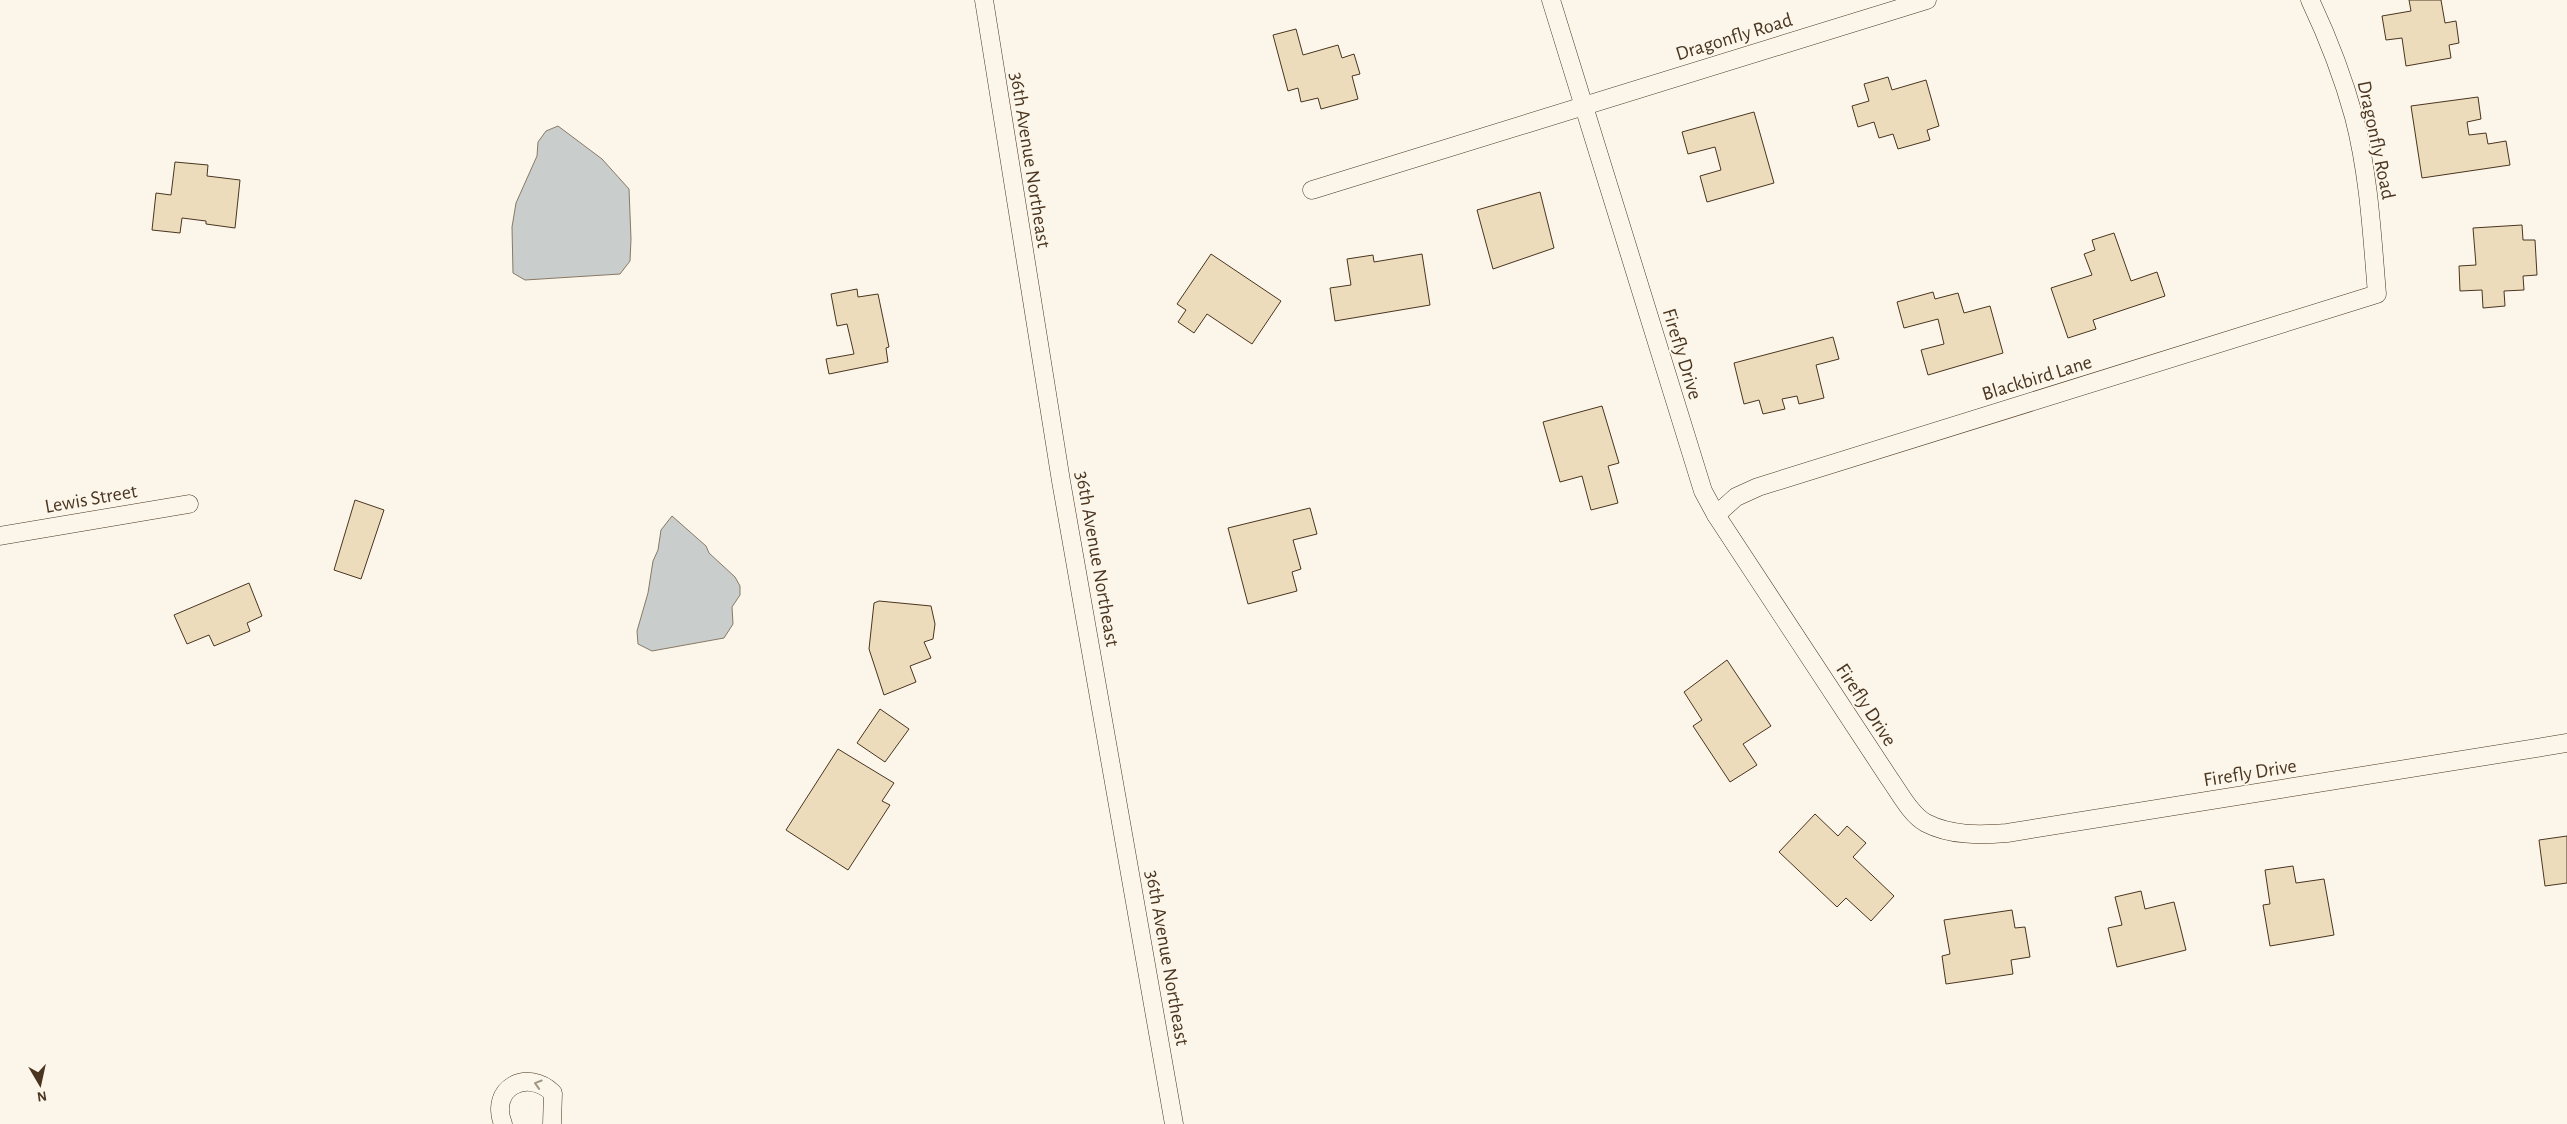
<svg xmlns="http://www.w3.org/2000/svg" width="2567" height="1124" viewBox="0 0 2567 1124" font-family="'Alegreya Sans',sans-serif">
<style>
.water{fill:#c9cecd;stroke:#887966}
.building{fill:#ecdcbc;stroke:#4a3520}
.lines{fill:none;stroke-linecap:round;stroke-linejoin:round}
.minor-casing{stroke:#4a3520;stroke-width:19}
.minor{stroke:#fbf6e9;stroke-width:18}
.oneway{stroke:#a29684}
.labels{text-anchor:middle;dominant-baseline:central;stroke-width:4;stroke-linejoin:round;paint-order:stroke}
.street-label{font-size:20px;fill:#4a3520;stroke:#fbf6e9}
</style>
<rect width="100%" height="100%" fill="#fbf6e9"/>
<g class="water">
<path d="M558 126 602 159 629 189 631 239 630 261 620 274 525 280 513 273 512 227 516 203 537 156 538 142 546 131Z"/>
<path d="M672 516 706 546 709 553 735 577 740 586V595L732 607 733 624 724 638 652 651 638 644 637 631 648 593 653 561 658 550 661 530Z"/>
</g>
<g class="building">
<path d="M2409 0H2441L2445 23 2456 21 2459 43 2449 45 2451 58 2406 66 2402 38 2386 40 2382 16 2411 11Z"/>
<path d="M1296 29 1303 55 1338 45 1342 58 1354 54 1360 74 1352 76 1358 99 1321 109 1318 98 1301 102 1298 88 1288 91 1273 35Z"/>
<path d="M1888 77 1892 90 1926 80 1939 126 1927 130 1930 140 1898 149 1893 134 1879 138 1874 122 1858 127 1852 106 1869 101 1864 84Z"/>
<path d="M2478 97 2481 119 2467 122 2469 135 2486 133 2488 144 2506 141 2510 165 2422 178 2411 106Z"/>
<path d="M1754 112 1774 183 1707 202 1700 176 1721 170 1715 147 1688 154 1682 132Z"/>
<path d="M175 162 208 165 207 176 240 180 235 228 206 224V221L182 218 180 233 152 230 156 193 171 195Z"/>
<path d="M1540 192 1554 248 1493 269 1477 210Z"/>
<path d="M2522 225 2523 240H2535L2537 275 2523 276 2524 290 2504 291 2505 306 2483 308 2482 290 2460 291 2459 266 2476 265 2473 228Z"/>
<path d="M2114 233 2131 281 2157 272 2165 296 2093 320 2096 329 2068 338 2051 288 2092 275 2084 254 2095 250 2092 240Z"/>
<path d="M1211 254 1281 301 1252 344 1207 314 1194 333 1178 322 1186 310 1177 304Z"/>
<path d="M1422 254 1430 305 1335 321 1330 288 1351 285 1347 259 1373 255 1374 262Z"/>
<path d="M857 289 858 297 878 294 889 347 886 348 888 362 829 374 826 359 854 354 847 324 837 326 831 294Z"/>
<path d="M1933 292 1935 299 1958 293 1964 313 1990 306 2003 353 1928 375 1921 350 1944 344 1938 319 1904 328 1897 302Z"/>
<path d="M1833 337 1839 359 1816 365 1824 398 1799 404 1797 396 1782 399 1785 409 1763 414 1759 400 1744 404 1734 363Z"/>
<path d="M1602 406 1619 463 1608 466 1618 503 1591 510 1582 476 1560 482 1543 422Z"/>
<path d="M355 500 384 510 361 579 334 570Z"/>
<path d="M1310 508 1317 534 1293 540 1301 569 1292 572 1297 591 1248 604 1228 528Z"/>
<path d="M249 583 262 616 247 623 250 631 214 646 209 635 187 644 174 615Z"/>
<path d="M879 601 931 606 935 624 933 639 924 642 931 658 910 666 916 682 884 695 869 649 874 603Z"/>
<path d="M1727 660 1771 726 1743 744 1757 765 1730 782 1693 726 1702 720 1684 692Z"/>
<path d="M880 709 909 729 885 762 857 743Z"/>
<path d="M838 749 894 783 882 801 890 805 848 870 786 830Z"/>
<path d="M1815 814 1838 836 1847 826 1866 843 1853 857 1894 896 1871 921 1846 898 1837 907 1779 852Z"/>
<path d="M2567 836V883L2545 886 2539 840Z"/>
<path d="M2293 866 2296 883 2324 879 2334 935 2270 946 2263 905 2270 904 2265 870Z"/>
<path d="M2141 891 2145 909 2174 902 2186 950 2117 967 2108 928 2122 925 2115 897Z"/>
<path d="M2012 910 2015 928 2025 927 2030 957 2011 960 2013 974 1946 984 1942 956 1950 954 1944 920Z"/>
</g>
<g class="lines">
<defs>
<g id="minor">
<path d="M984 0 1061 481 1174 1124"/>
<path d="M1551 0 1703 491 1716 515 1889 778C1899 792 1911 815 1926 823 1951 836 1981 835 2007 833L2567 743"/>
<path d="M1312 190 1927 0"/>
<path d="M1716 515 1736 497 1758 487 2377 294C2372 235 2369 175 2354 117 2343 77 2328 38 2310 0"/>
<path d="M0 536 189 504"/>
<path d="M503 1124C489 1088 527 1068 553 1093L552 1124"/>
</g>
</defs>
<use href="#minor" class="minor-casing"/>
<use href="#minor" class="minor"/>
</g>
<defs><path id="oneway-chevron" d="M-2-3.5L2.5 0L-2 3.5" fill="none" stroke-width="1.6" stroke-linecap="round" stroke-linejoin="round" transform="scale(1.25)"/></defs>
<use class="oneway" href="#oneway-chevron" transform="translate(538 1084) rotate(-163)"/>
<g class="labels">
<g class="street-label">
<text transform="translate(1734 37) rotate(-17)">Dragonfly Road</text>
<text transform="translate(2376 140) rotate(78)">Dragonfly Road</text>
<text transform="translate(1030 160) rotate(81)">36th Avenue Northeast</text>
<text transform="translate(1682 354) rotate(73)">Firefly Drive</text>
<text transform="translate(2037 378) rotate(-17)">Blackbird Lane</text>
<text transform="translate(91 499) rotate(-10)">Lewis Street</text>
<text transform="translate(1097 559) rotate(80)">36th Avenue Northeast</text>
<text transform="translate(1866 705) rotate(57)">Firefly Drive</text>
<text transform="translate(2250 773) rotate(-9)">Firefly Drive</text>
<text transform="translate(1167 958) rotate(80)">36th Avenue Northeast</text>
</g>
</g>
<g transform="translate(40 1084) rotate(171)" stroke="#fbf6e9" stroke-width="4" paint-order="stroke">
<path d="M0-4L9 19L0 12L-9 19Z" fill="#4a3520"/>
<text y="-8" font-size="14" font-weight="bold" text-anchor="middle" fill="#4a3520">N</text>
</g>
</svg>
